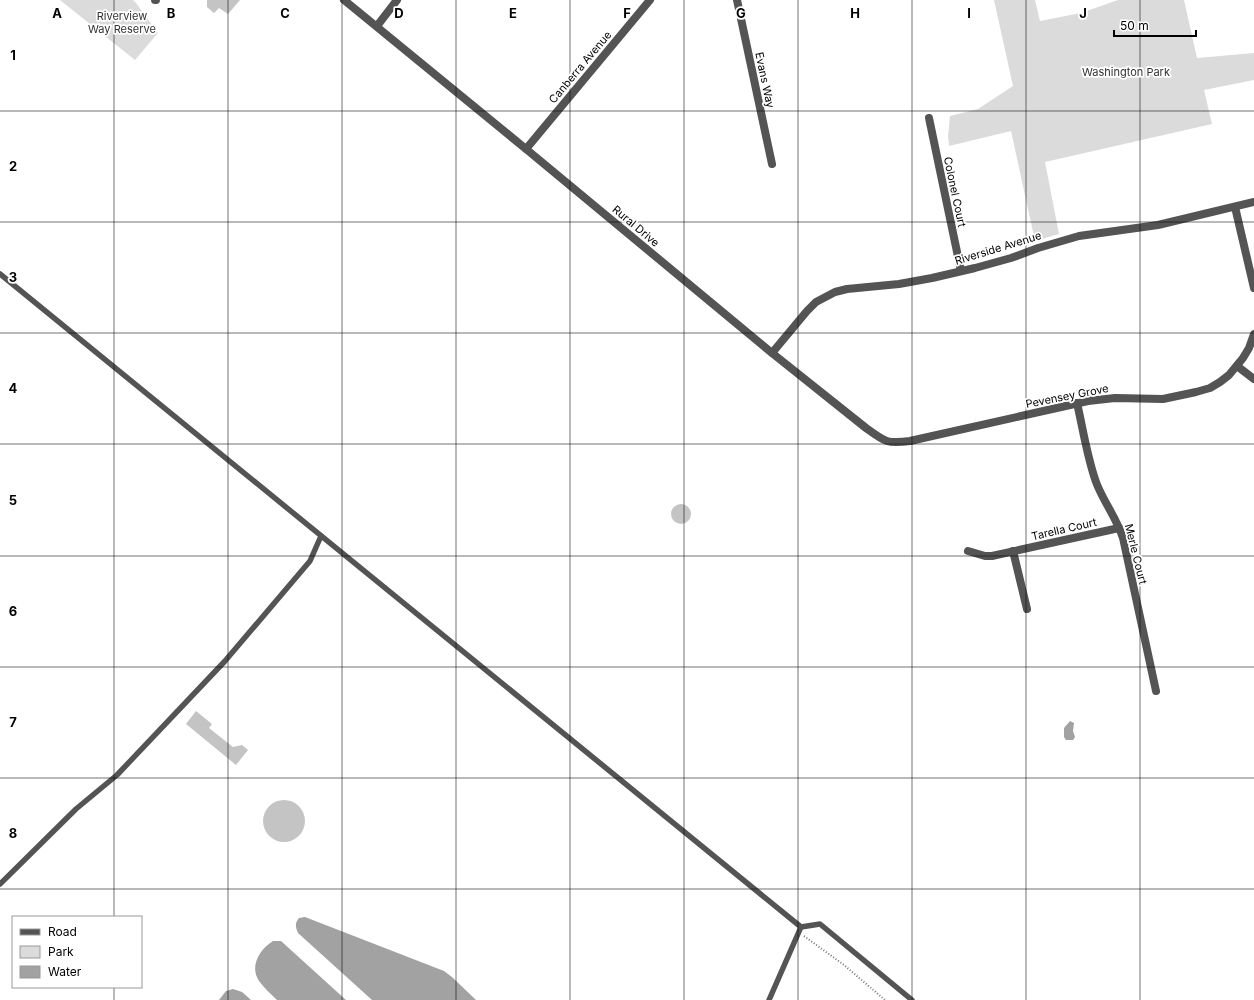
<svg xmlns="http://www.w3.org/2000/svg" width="1254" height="1000" viewBox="0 0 1254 1000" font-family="Inter,sans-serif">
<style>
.green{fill:#dbdbdb}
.water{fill:#a2a2a2}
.building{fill:#c4c4c4}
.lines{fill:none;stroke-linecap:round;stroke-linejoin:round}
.path{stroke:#767676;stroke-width:2;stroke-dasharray:1 2;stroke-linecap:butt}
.lane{stroke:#545454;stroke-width:5.5}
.street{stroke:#545454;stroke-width:8}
.grid{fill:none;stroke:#000;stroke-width:1;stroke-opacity:0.55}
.labels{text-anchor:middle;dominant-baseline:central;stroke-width:3.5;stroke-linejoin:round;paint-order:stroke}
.park-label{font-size:11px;fill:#323232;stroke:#fff}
.street-label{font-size:11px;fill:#000;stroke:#fff}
.grid-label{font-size:13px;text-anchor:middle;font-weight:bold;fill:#000;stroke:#fff;stroke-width:3.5;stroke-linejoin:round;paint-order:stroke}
</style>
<rect width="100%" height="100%" fill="#fff"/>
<g class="green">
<path d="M60 0H133L136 3 158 33 135 60Z"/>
<path d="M994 0H1035L1040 21 1081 13 1118 0H1184L1197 58 1254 53V80L1204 90 1212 124 1045 162 1059 234 1035 241 1011 131 949 146 948 136 950 116 978 109 1013 86Z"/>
</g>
<g class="water">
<path d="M1070 721 1074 723 1073 731 1075 737 1073 740H1066L1064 737V728Z"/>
<path d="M305 917 444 971 452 977 476 1000H372L298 933C295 926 295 923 299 918Z"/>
<path d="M273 941H281L346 1000H277C271 994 264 988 259 981 249 966 260 949 273 941Z"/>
<path d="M233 989 242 992 251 1000H219L226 991Z"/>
</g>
<g class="building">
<path d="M207 0H240L228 14 219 8 214 13 207 7Z"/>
<circle cx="681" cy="514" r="10"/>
<path d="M196 711 212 724 209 728 233 747 242 745 248 750 236 765 186 724Z"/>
<circle cx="284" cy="821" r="21"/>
</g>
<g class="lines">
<path class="path" d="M804 936 844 965 885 1000"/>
<g class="lane">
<path d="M0 274 801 927 820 924 912 1000"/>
<path d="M0 884 76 809 117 775 225 661 310 561 321 536"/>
<path d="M769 1000 801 927"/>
</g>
<g class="street">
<path d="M155 0H156"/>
<path d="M344 0 526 149 772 353 866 428C885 442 887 444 910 441L1088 401 1115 398 1163 399 1196 392 1210 388 1220 382 1229 375 1243 358 1249 348 1254 334"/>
<path d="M737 0 772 164"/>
<path d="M377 26 397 0"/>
<path d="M929 118 961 271"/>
<path d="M526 149 650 0"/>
<path d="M1235 207 1254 288"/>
<path d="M772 353 807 311 816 302 835 292 847 289 899 284 932 278 975 268 1011 258 1038 248 1079 236 1158 225 1254 202"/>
<path d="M1237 366 1254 379"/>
<path d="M1077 403C1083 429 1087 457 1096 482 1103 501 1116 517 1123 538L1156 691"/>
<path d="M968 551 985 556H992L1119 528"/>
<path d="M1013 551 1027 609"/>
</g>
</g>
<path class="grid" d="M114 0V917M228 0V1000M342 0V1000M456 0V1000M570 0V1000M684 0V1000M798 0V1000M912 0V1000M1026 0V1000M1140 0V1000M0 111H1254M0 222H1254M0 333H1254M0 444H1254M0 556H1254M0 667H1254M0 778H1254M0 889H1254M114 987V1000"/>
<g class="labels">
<g class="park-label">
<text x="122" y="16">Riverview<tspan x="122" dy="13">Way Reserve</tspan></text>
<text x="1126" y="72">Washington Park</text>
</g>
<g class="street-label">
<text transform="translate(580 67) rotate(-50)">Canberra Avenue</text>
<text transform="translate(765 80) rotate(78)">Evans Way</text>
<text transform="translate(955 192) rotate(78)">Colonel Court</text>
<text transform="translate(636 226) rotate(40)">Rural Drive</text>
<text transform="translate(998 248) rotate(-17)">Riverside Avenue</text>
<text transform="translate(1067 396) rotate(-11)">Pevensey Grove</text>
<text transform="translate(1064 529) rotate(-13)">Tarella Court</text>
<text transform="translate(1136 554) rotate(76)">Merle Court</text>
</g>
</g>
<g class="grid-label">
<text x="57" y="18">A</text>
<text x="171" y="18">B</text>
<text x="285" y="18">C</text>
<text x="399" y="18">D</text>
<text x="513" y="18">E</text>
<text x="627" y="18">F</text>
<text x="741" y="18">G</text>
<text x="855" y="18">H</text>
<text x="969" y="18">I</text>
<text x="1083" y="18">J</text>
<text x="13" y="60">1</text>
<text x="13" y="171">2</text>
<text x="13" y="282">3</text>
<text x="13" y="393">4</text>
<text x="13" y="505">5</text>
<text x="13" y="616">6</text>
<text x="13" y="727">7</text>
<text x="13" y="838">8</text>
</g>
<rect x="12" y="916" width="130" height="72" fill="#ffffff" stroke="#999999"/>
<rect x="20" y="929" width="20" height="6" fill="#545454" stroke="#999999"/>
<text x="48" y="936" font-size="12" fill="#000000">Road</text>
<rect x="20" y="946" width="20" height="12" fill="#dbdbdb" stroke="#999999"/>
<text x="48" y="956" font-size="12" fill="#000000">Park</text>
<rect x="20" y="966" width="20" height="12" fill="#a2a2a2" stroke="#999999"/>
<text x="48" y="976" font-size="12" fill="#000000">Water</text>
<path d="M1114 30v6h82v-6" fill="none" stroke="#000000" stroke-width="2"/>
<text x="1120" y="30" font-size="12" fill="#000000" stroke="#ffffff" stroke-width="3" paint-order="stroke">50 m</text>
</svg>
